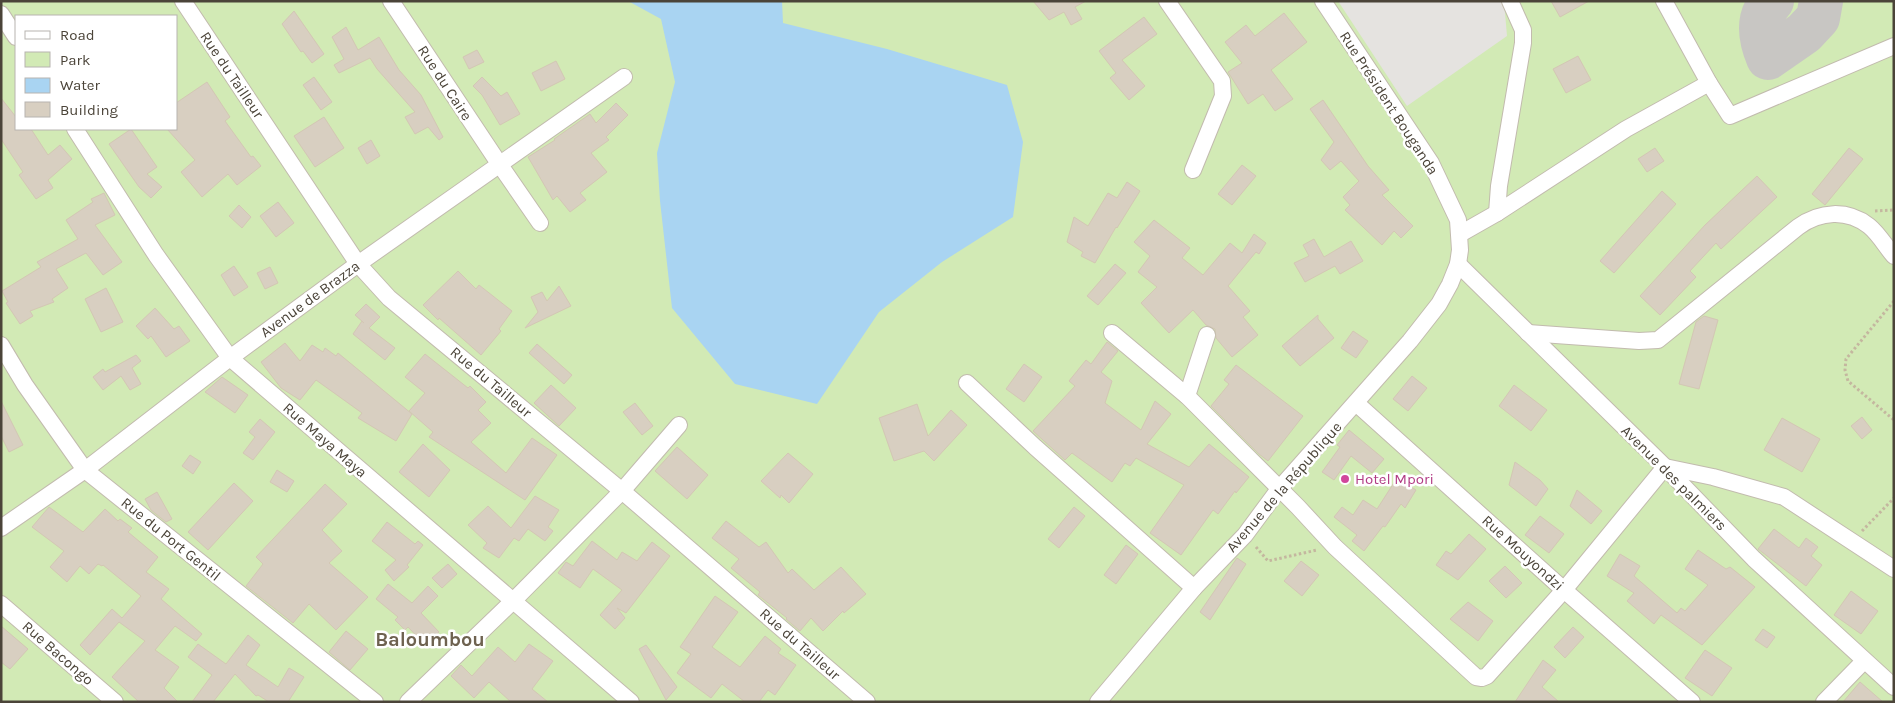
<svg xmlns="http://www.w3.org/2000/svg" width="1895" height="703" viewBox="0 0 1895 703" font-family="Karla,sans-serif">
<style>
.green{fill:#d2eab5;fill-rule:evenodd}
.parking{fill:#e5e3e0}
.water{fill:#a9d4f2}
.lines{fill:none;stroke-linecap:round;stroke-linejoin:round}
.taxiway{stroke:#c8c6c3;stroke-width:44}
.building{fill:#d8cfc1;stroke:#d3c7b4}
.minor-casing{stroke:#c2bbae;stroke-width:18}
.path{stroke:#c4b79f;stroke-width:3;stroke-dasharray:2.5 2.5;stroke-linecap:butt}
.minor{stroke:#fff;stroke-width:16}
.hotel-dot{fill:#d1479c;stroke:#fff;stroke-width:2}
.labels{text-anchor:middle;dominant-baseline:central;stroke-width:5;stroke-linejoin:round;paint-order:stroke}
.street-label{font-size:15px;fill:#4b4439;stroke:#fff}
.hotel-label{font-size:15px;fill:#b23c85;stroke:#fff;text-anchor:start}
.district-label{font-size:20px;font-weight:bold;fill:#6e6250;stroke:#fff}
</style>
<rect width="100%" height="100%" fill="#f6f3ec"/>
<path class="green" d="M1 1H1894V702H1ZM16 16H176V129H16Z"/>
<path class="parking" d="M1338 1H1504L1507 36 1407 106Z"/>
<path class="water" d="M628 1H782L783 23 887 49 1007 85 1023 142 1013 217 942 262 879 312 817 404 735 384 672 308 660 201 657 153 675 82 661 19Z"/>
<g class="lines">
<path class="taxiway" d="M1772 1C1756 18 1760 39 1768 58L1804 33 1818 18 1821 1"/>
</g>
<g class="building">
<path d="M1033 1H1086L1075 7 1082 19 1071 25 1064 12 1049 20Z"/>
<path d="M1551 1H1589L1560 17Z"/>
<path d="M294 11 324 54 312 63 303 51 301 52 282 24Z"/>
<path d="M1284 13 1307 42 1271 70 1293 99 1275 111 1263 94 1248 104 1228 72 1242 63 1225 42 1246 25 1255 36Z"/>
<path d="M1144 17 1157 34 1122 60 1145 86 1129 100 1110 78 1116 73 1099 51Z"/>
<path d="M346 27 358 50 379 37 399 70 421 95 443 137 439 140 428 127 415 134 405 117 415 112 377 69 370 58 339 73 334 65 344 59 332 37Z"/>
<path d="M477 50 484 62 469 69 463 57Z"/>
<path d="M1578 56 1591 80 1566 93 1553 69Z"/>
<path d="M556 61 565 79 541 91 532 73Z"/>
<path d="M314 77 332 102 321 110 303 85Z"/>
<path d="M482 77 501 96 507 92 520 114 500 125 482 95 473 86Z"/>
<path d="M207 82 230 117 225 121 251 157 253 156 261 166 237 185 228 174 202 197 181 172 195 160 167 129H176V103Z"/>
<path d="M1 98 16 117V129H31L48 155 60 145 72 159 48 180 53 188 36 199 19 175 23 172 1 139Z"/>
<path d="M1323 100 1368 166 1389 190 1382 195 1413 226 1401 238 1394 231 1382 245 1345 210 1350 205 1343 197 1359 181 1341 161 1330 170 1321 160 1334 142 1310 109Z"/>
<path d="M616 103 628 115 606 137 609 140 591 153 607 172 580 193 586 200 570 212 557 196 553 200 528 157 555 140 554 139 590 114 596 123Z"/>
<path d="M324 117 344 148 315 167 294 136Z"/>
<path d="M131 129 157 167 147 174 162 187 151 198 139 187 109 144Z"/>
<path d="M371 140 380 156 367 164 358 148Z"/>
<path d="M1655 148 1664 161 1647 172 1638 159Z"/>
<path d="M1849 148 1863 159 1825 205 1812 194Z"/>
<path d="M1242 165 1256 176 1232 205 1218 194Z"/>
<path d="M1757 176 1777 197 1721 249 1716 243 1690 271 1696 277 1660 315 1640 296 1705 225Z"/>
<path d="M1127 182 1140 191 1117 228 1116 227 1095 263 1081 256 1083 252 1067 242 1074 217 1088 226 1108 193 1117 198Z"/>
<path d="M1662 191 1676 204 1614 273 1600 261Z"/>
<path d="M104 193 115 215 95 225 122 262 103 275 86 253 56 269 68 288 52 299 54 302 30 311 33 316 20 324 6 303 8 302 2 291 41 267 37 262 78 239 66 220 93 202 91 199Z"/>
<path d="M278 202 294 223 276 237 260 216Z"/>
<path d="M239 205 251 217 242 228 229 216Z"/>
<path d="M1154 220 1190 248 1182 258 1203 275 1230 243 1242 253 1254 234 1266 243 1259 254 1256 252 1228 286 1250 311 1243 317 1258 335 1232 357 1216 338 1215 329 1206 325 1193 310 1169 333 1141 303 1157 287 1138 272 1150 256 1134 242Z"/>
<path d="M1314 239 1324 257 1351 241 1363 261 1340 274 1335 266 1305 282 1294 263 1309 256 1303 245Z"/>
<path d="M1115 264 1126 273 1098 305 1087 296Z"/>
<path d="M234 266 248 287 234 296 221 275Z"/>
<path d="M270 267 278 283 265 289 257 273Z"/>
<path d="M458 271 476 289 479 285 512 311 499 329 501 331 481 355 439 318 438 320 423 305Z"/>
<path d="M559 286 571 306 525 328 538 312 531 297 542 292 547 301Z"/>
<path d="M106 288 123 322 101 332 85 299Z"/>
<path d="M366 304 380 317 369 328 395 348 385 360 353 334 362 321 364 323 355 315Z"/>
<path d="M155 308 174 329 179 326 190 341 166 357 151 336 148 339 136 326Z"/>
<path d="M1318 315V319L1334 338 1300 366 1282 346Z"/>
<path d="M1704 316 1718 320 1699 389 1679 384 1696 322Z"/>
<path d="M1353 331 1368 341 1356 358 1341 348Z"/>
<path d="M1107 342 1118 351 1101 372 1112 381 1105 403 1141 430 1155 401 1171 414 1147 444 1189 467 1209 444 1249 477 1236 493 1235 491 1218 514 1213 510 1181 555 1150 533 1184 485 1136 458 1130 466 1125 463 1112 482 1072 453 1065 460 1033 431 1075 386 1069 381 1086 360 1091 364Z"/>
<path d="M285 343 300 361 312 345 323 352 325 348 336 356 338 353 412 414 396 441 358 418 362 413 316 380 300 400 281 388 261 362Z"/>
<path d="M537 344 572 375 564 384 529 353Z"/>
<path d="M425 354 468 388 470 386 486 402 478 410 491 423 471 442 506 473 532 438 557 455 525 500 429 437 433 432 409 411 425 393 405 377Z"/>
<path d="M136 355 141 361 132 368 141 384 130 390 121 376 103 390 93 377 103 369 105 372Z"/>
<path d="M1024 364 1042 377 1024 402 1006 389Z"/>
<path d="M1236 365 1303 416 1268 461 1259 454 1211 406 1229 384 1224 380Z"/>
<path d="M1412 376 1427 388 1408 411 1393 399Z"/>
<path d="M222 377 248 395 235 413 205 392Z"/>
<path d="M551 385 576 408 559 426 534 403Z"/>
<path d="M1514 385 1547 410 1531 431 1499 406Z"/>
<path d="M1 401 23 445 9 452 1 436Z"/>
<path d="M635 403 653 426 642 435 623 412Z"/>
<path d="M917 404 928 436 951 410 967 425 934 461 924 451 894 461 879 418Z"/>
<path d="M1862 417 1872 430 1862 439 1851 426Z"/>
<path d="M1782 418 1820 439 1802 472 1764 450Z"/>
<path d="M260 419 275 432 253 460 243 453 255 437 249 432Z"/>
<path d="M1349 430 1384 459 1372 473 1351 456 1334 480 1322 472 1340 447 1337 445Z"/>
<path d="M423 444 450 470 429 497 399 472Z"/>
<path d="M677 447 708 475 687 499 655 471Z"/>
<path d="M788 453 813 474 789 503 781 495 780 498 761 481Z"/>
<path d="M190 455 201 462 193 474 182 466Z"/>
<path d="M1515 462 1540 480 1548 489 1536 506 1509 485Z"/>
<path d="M277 470 294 481 287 492 270 482Z"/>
<path d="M1397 478 1416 490 1405 508 1401 504 1385 527 1383 526 1364 551 1352 541 1357 535 1334 517 1342 507 1353 515 1363 500 1377 509Z"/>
<path d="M234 483 253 501 208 550 188 532Z"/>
<path d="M325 484 347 504 322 530 342 551 329 563 368 597 336 630 309 604 293 623 246 586 263 564 256 557Z"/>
<path d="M1577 490 1602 511 1591 524 1570 506Z"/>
<path d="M157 492 172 519 166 522 151 510 145 499Z"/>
<path d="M535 496 559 510 548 527 553 531 545 541 528 529 519 541 514 538 499 558 483 548 487 543 468 525 488 506 511 528Z"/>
<path d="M49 507 83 532 105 509 118 521 120 519 132 528 128 532 158 557 146 572 169 589 161 599 202 634 196 641 175 626 155 650 179 667 164 688 178 702H139L112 677 145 641 119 622 90 655 80 645 112 609 122 618 141 596 103 565 102 566 98 564 89 574 80 566 67 582 50 567 64 551 32 527Z"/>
<path d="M1074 507 1085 516 1059 548 1048 539Z"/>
<path d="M1540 516 1564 534 1549 553 1525 535Z"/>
<path d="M726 521 759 547 766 542 788 573 792 569 814 590 841 567 866 594 844 613 843 611 823 631 811 618 800 631 786 619 787 618 758 595 760 592 731 568 739 559 712 538Z"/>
<path d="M387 522 415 544 418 541 423 545 407 565 409 567 394 581 385 570 396 560 372 541Z"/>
<path d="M1774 529 1799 548 1806 538 1818 547 1811 556 1822 565 1806 586 1758 549Z"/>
<path d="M1469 534 1486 549 1458 580 1436 565 1446 551 1451 554Z"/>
<path d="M592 541 617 560 622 552 637 561 652 542 670 556 626 613 617 608 625 618 615 629 600 615 622 590 593 569 580 588 558 573 566 562 573 566Z"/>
<path d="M1126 545 1138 554 1116 584 1104 575Z"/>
<path d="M1698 550 1726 569 1730 567 1755 587 1702 645 1661 615 1654 624 1627 601 1634 593 1607 576 1620 554 1640 566 1634 576 1677 613 1681 608 1685 611 1708 585 1685 569Z"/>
<path d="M1237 558 1246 564 1210 620 1200 612Z"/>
<path d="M1301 561 1319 575 1302 596 1284 581Z"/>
<path d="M448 564 457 574 442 588 432 578Z"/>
<path d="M1505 566 1522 583 1506 598 1489 581Z"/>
<path d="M388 584 412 603 428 586 438 596 421 613 439 632 425 645 408 627 405 630 395 620 398 617 376 599Z"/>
<path d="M1851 591 1878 611 1861 634 1834 615Z"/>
<path d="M715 596 738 612 712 647 740 667 765 636 781 649 778 653 796 665 775 695 768 690 759 702H745L722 684 711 698 677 673 691 654 680 647Z"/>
<path d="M1468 602 1493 621 1478 641 1450 619Z"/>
<path d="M1 626 28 649 10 669 1 662Z"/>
<path d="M1573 627 1584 637 1565 658 1554 647Z"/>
<path d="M1763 629 1775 637 1767 648 1755 640Z"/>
<path d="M346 631 368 649 350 670 329 652Z"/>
<path d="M248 635 260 645 246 665 278 687 289 668 304 677 288 702H269L258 695 256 696 235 674 213 702H192L212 675 188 657 198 644 226 664Z"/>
<path d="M529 644 553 661 532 689 548 702H511L489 682 474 698 451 676 461 665 472 676 498 647 515 662Z"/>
<path d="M646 645 677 687 666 700 639 649Z"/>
<path d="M1705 650 1732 668 1712 696 1685 678Z"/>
<path d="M1543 660 1556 670 1542 687 1559 702H1515Z"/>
<path d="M1860 682 1883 702H1843Z"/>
</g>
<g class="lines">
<defs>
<g id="minor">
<path d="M183 1 358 264 389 298 622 491 867 702"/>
<path d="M391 1 500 165 540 223"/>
<path d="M1167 1 1222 81 1223 96 1193 170"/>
<path d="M1664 1 1709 83"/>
<path d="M1 14 16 37"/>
<path d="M75 129 156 255 230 358 631 702"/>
<path d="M1497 213 1499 186 1523 43V30L1510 1"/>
<path d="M1460 234 1497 213 1626 129 1709 83 1730 116 1894 46"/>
<path d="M1458 264 1665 467 1754 559 1894 687"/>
<path d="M1112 333 1187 396 1298 507 1335 547 1476 677 1482 678 1487 676 1564 590 1665 467 1713 477 1784 497 1894 569"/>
<path d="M1528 333 1639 341 1658 340 1798 227C1820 211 1847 209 1869 226 1879 234 1886 247 1894 256"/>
<path d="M1 345 25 385 85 470 375 702"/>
<path d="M967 383 1035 447 1194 588"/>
<path d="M1187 396 1207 335"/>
<path d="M1356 403 1564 590 1692 702"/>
<path d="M1 528 85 470 230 358 358 264 624 77"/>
<path d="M1 604 115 702"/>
<path d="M408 702 513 601 622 491 679 425"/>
<path d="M1098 702 1194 588 1245 535 1279 489 1410 341 1439 304 1450 284 1458 264 1460 250 1458 220 1431 163 1323 1"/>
<path d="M1824 702 1864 661"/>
</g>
</defs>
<use href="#minor" class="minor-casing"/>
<g class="path">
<path d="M1875 211 1894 210"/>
<path d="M1894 301 1846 359 1845 370 1848 381 1894 420"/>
<path d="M1862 531 1894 498"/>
<path d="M1256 547 1268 561 1317 550"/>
</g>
<use href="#minor" class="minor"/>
</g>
<circle class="hotel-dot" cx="1345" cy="479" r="5"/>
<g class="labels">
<g class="street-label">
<text transform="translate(232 75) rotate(56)">Rue du Tailleur</text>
<text transform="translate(445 83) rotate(57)">Rue du Caire</text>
<text transform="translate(1389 103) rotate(57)">Rue Président Bouganda</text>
<text transform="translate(310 299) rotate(-36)">Avenue de Brazza</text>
<text transform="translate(491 382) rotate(40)">Rue du Tailleur</text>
<text transform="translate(325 440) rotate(41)">Rue Maya Maya</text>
<text transform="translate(1674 478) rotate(45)">Avenue des palmiers</text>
<text transform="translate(1284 487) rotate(-49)">Avenue de la République</text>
<text transform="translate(171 539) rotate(39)">Rue du Port Gentil</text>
<text transform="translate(1523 553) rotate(42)">Rue Mouyondzi</text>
<text transform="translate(800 644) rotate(41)">Rue du Tailleur</text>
<text transform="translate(58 653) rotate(41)">Rue Bacongo</text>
</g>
<g class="hotel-label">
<text x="1355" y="479">Hotel Mpori</text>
</g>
<g class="district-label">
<text x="430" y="639">Baloumbou</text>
</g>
</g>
<rect width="1895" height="703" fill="none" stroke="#4b4439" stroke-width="5"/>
<rect x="15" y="15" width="162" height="115" fill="#ffffff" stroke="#b7b4b0"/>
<rect x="25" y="31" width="25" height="8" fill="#ffffff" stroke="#b7b4b0"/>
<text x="60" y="40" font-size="15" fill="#4b4439">Road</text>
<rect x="25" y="52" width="25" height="15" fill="#d2eab5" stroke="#b7b4b0"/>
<text x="60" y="65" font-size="15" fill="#4b4439">Park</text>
<rect x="25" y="78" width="25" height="15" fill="#a9d4f2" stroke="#b7b4b0"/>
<text x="60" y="90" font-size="15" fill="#4b4439">Water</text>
<rect x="25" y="102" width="25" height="15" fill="#d8cfc1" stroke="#b7b4b0"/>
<text x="60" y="115" font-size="15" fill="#4b4439">Building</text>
</svg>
